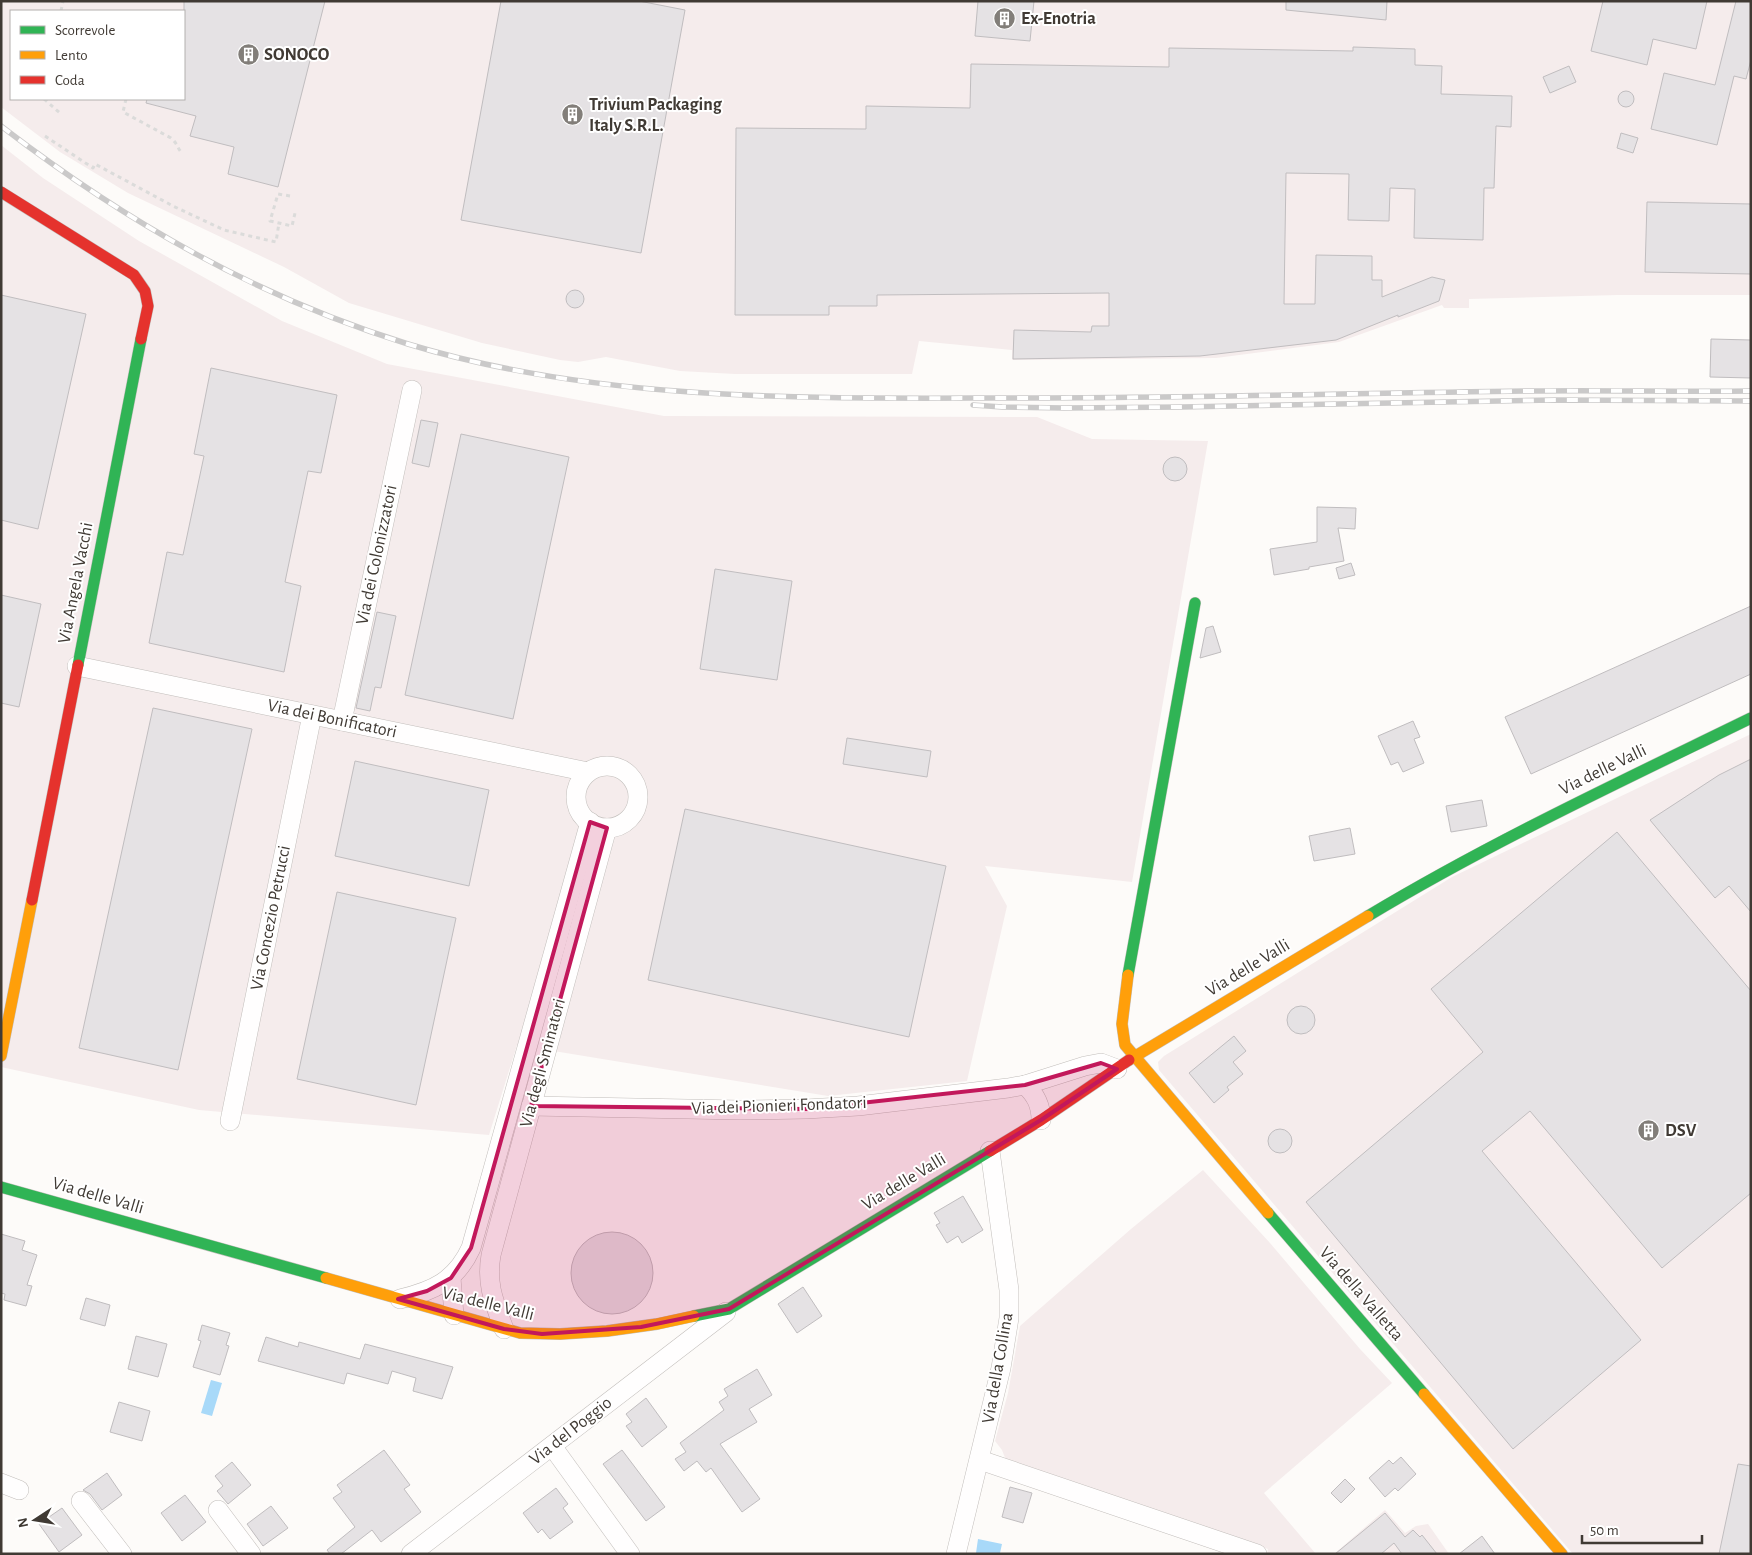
<svg xmlns="http://www.w3.org/2000/svg" width="1752" height="1555" viewBox="0 0 1752 1555" font-family="'Alegreya Sans',sans-serif">
<style>
.industrial{fill:#f5ecec;fill-rule:evenodd}
.water{fill:#a8d9f9}
.building{fill:#e5e2e4;stroke:#c0bdbf}
.lines{fill:none;stroke-linecap:round;stroke-linejoin:round}
.street-casing{stroke:#c2bebb;stroke-width:20}
.fast-casing{stroke:#c2bebb;stroke-width:12}
.slow-casing{stroke:#c2bebb;stroke-width:12}
.jam-casing{stroke:#c2bebb;stroke-width:12}
.path{stroke:#dbdbda;stroke-width:3;stroke-dasharray:4 4;stroke-linecap:butt}
.street{stroke:#fffefe;stroke-width:19}
.fast{stroke:#30b455;stroke-width:11}
.slow{stroke:#ff9f0a;stroke-width:11}
.jam{stroke:#e5322d;stroke-width:11}
.rail-casing{stroke:#cac9c9;stroke-width:5.5}
.rail{stroke:#fff;stroke-width:4;stroke-dasharray:11;stroke-linecap:butt}
.marked{fill:#c2185b;fill-opacity:0.2;stroke:#c2185b;stroke-width:4;stroke-linejoin:round}
.labels{text-anchor:middle;dominant-baseline:central;stroke-width:4;stroke-linejoin:round;paint-order:stroke}
.poi-label{font-size:18px;font-weight:bold;fill:#403a34;stroke:#fff;text-anchor:start}
.street-label{font-size:18px;fill:#403a34;stroke:#fff}
</style>
<rect width="100%" height="100%" fill="#fdfbf9"/>
<g class="industrial">
<path d="M1 1H1751V295H1618L1469 299V308H1444L1442 305 1339 342 1216 358 1012 360V350L919 341 912 374H735L680 371 606 357 578 362 560 360 482 343 349 303 284 267 128 193 60 152 1 107ZM11 11H184V99H11Z"/>
<path d="M1 145 43 178 139 241 282 321 387 364 664 416 1037 417 1092 439 1208 441 1132 882 985 866 1007 906 967 1081 828 1096 517 1045 489 1135 199 1110 1 1067Z"/>
<path d="M1751 734V1554H1573L1159 1070 1158 1062 1164 1056 1452 877Z"/>
<path d="M1203 1170 1270 1243 1360 1349 1392 1383 1264 1493 1316 1554H1267L1268 1549 1006 1460 1002 1450 995 1441 1008 1393 1020 1326 1131 1229Z"/>
<path d="M1385 1510 1405 1533 1416 1526 1428 1524 1449 1554H1334Z"/>
</g>
<g class="water">
<path d="M211 1380 222 1383 212 1416 201 1413Z"/>
<path d="M978 1539 1002 1544 1000 1553 1004 1554 976 1553Z"/>
</g>
<g class="building">
<path d="M184 1H325L278 187 228 174 234 147 190 136 196 116 146 103 147 99H184Z"/>
<path d="M501 1H639L685 10 641 253 461 220Z"/>
<path d="M978 1H1034L1030 41 975 36Z"/>
<path d="M1286 1H1387L1386 20 1286 10Z"/>
<path d="M1603 1H1707L1696 49 1653 39 1647 65 1591 51Z"/>
<path d="M1736 1H1751V60L1746 79 1734 76 1717 145 1651 129 1664 73 1715 85Z"/>
<path d="M1353 47 1415 49V65L1442 66 1441 94 1512 96 1511 127 1496 126 1494 188H1484L1483 240 1414 238 1415 189 1390 188 1389 221 1348 220 1349 174 1286 173 1284 304H1315L1316 255 1372 256V280H1382V297L1432 277 1445 280 1439 301 1398 317V315L1336 340 1200 356 1013 359 1014 330 1091 332 1092 326H1109V293L877 295V306H829V315H735L736 128 866 129V106L970 108 971 64 1169 67V48L1353 51Z"/>
<path d="M1569 66 1576 82 1550 93 1543 77Z"/>
<circle cx="1626" cy="99" r="8"/>
<path d="M1621 133 1638 138 1633 153 1617 148Z"/>
<path d="M1647 202 1751 204V274L1645 272Z"/>
<circle cx="575" cy="299" r="9"/>
<path d="M1 295 86 314 38 529 1 520Z"/>
<path d="M1711 339 1751 340V378L1710 377Z"/>
<path d="M211 368 337 395 321 473 308 471 285 582 301 586 284 672 149 643 167 552 183 555 204 456 194 454Z"/>
<path d="M421 420 438 423 429 467 412 463Z"/>
<path d="M461 434 569 457 513 719 405 695Z"/>
<circle cx="1175" cy="469" r="12"/>
<path d="M1317 507 1356 508 1355 529 1338 528 1344 561 1309 567V569L1274 575 1270 549 1317 542Z"/>
<path d="M1351 563 1355 575 1339 579 1336 568Z"/>
<path d="M715 569 792 581 777 680 700 669Z"/>
<path d="M1 595 41 604 19 707 1 703Z"/>
<path d="M1751 606V674L1531 774 1505 717Z"/>
<path d="M377 612 396 616 381 688 375 687 370 711 356 708Z"/>
<path d="M1213 626 1221 652 1200 658 1206 628Z"/>
<path d="M153 708 252 729 178 1070 79 1048Z"/>
<path d="M1413 721 1420 737 1414 739 1424 763 1403 772 1398 762 1391 765 1378 736Z"/>
<path d="M847 738 931 751 927 777 843 764Z"/>
<path d="M1751 759V912L1729 886 1715 898 1650 820 1719 775Z"/>
<path d="M355 761 489 790 469 886 335 856Z"/>
<path d="M1482 800 1487 826 1451 832 1446 806Z"/>
<path d="M685 809 946 866 909 1037 648 980Z"/>
<path d="M1350 828 1355 854 1314 861 1309 836Z"/>
<path d="M1617 832 1751 991V1193L1662 1268 1530 1111 1482 1151 1641 1340 1513 1449 1306 1202 1483 1052 1431 989Z"/>
<path d="M337 892 456 918 416 1105 297 1079Z"/>
<circle cx="1301" cy="1020" r="14"/>
<path d="M1234 1036 1246 1051 1233 1062 1243 1074 1227 1087 1229 1090 1214 1103 1189 1073Z"/>
<circle cx="1280" cy="1141" r="12"/>
<path d="M963 1196 983 1230 962 1243 958 1236 947 1243 936 1225 940 1223 934 1213Z"/>
<circle cx="612" cy="1273" r="41"/>
<path d="M1 1234 25 1241 22 1250 37 1255 27 1285 32 1286 26 1306 4 1300 5 1294 1 1293Z"/>
<path d="M803 1287 822 1316 797 1333 778 1304Z"/>
<path d="M86 1298 110 1305 105 1326 80 1319Z"/>
<path d="M202 1325 230 1333 226 1345 229 1346 220 1375 193 1367 201 1341 198 1340Z"/>
<path d="M136 1336 167 1344 158 1377 128 1369Z"/>
<path d="M266 1337 298 1347 299 1342 360 1359 365 1344 453 1367 442 1399 413 1391 416 1378 392 1371 388 1384 347 1373 344 1384 258 1361Z"/>
<path d="M757 1369 772 1395 749 1409 757 1422 720 1444 760 1499 742 1512 711 1468 706 1472 697 1461 684 1471 675 1459 686 1452 680 1443 724 1410 719 1402 728 1396 724 1389Z"/>
<path d="M646 1398 667 1427 642 1447 626 1426 632 1422 626 1414Z"/>
<path d="M119 1402 150 1411 142 1441 110 1432Z"/>
<path d="M384 1450 410 1485 404 1489 421 1512 381 1542 372 1530 341 1554H330L327 1550 355 1527 333 1498 342 1492 337 1485Z"/>
<path d="M622 1450 665 1507 646 1521 603 1464Z"/>
<path d="M1401 1457 1416 1474 1398 1491 1395 1488 1385 1497 1369 1478 1389 1460 1393 1464Z"/>
<path d="M232 1462 251 1485 228 1504 217 1491 223 1486 215 1476Z"/>
<path d="M1738 1464 1751 1466V1554H1719Z"/>
<path d="M107 1473 122 1495 102 1510 90 1494 83 1490Z"/>
<path d="M1345 1479 1355 1489 1341 1503 1331 1493Z"/>
<path d="M1010 1487 1032 1493 1023 1523 1002 1517Z"/>
<path d="M556 1488 568 1504 563 1508 573 1522 550 1539 542 1529 538 1533 523 1513Z"/>
<path d="M185 1495 206 1522 182 1541 161 1513Z"/>
<path d="M271 1506 288 1528 263 1546 247 1524Z"/>
<path d="M62 1508 82 1535 59 1552 39 1524Z"/>
<path d="M1385 1513 1405 1537 1413 1530 1420 1537 1422 1535 1437 1554H1402L1394 1543 1381 1554H1335Z"/>
<path d="M1482 1536 1495 1554H1459Z"/>
</g>
<g class="lines">
<defs>
<g id="street">
<path d="M77 666 588 772"/>
<path d="M342 721 412 390"/>
<circle cx="607" cy="797" r="31"/>
<path d="M1025 1085C1036 1095 1041 1105 1041 1120"/>
<path d="M531 1106 740 1110 806 1109 858 1106 1008 1088 1025 1085 1085 1066 1101 1063 1117 1069"/>
<path d="M230 1121 312 715"/>
<path d="M451 1278 454 1315"/>
<path d="M400 1299C433 1291 456 1281 471 1248L590 822"/>
<path d="M504 1329C494 1302 486 1284 491 1255L607 828"/>
<path d="M552 1446 630 1554"/>
<path d="M980 1460 1257 1554"/>
<path d="M1 1483 19 1490"/>
<path d="M81 1501 122 1554"/>
<path d="M218 1510 251 1554"/>
<path d="M411 1554 726 1312"/>
<path d="M956 1554 1001 1368 1009 1318V1290L990 1151"/>
</g>
<g id="fast">
<path d="M78 665 141 339"/>
<path d="M1368 916C1491 842 1622 781 1751 718"/>
<path d="M1128 975 1195 603"/>
<path d="M1 1187 326 1278"/>
<path d="M1268 1213 1424 1394"/>
<path d="M694 1316 729 1309 990 1151"/>
</g>
<g id="slow">
<path d="M1128 975 1122 1024 1125 1045 1268 1213"/>
<path d="M1 1056 32 900"/>
<path d="M1129 1060 1368 916"/>
<path d="M326 1278 520 1333 560 1334 607 1331 657 1324 694 1316"/>
<path d="M1424 1394 1562 1554"/>
</g>
<g id="jam">
<path d="M1 192 134 275 145 291 148 306 141 339"/>
<path d="M32 900 78 665"/>
<path d="M990 1151 1041 1120 1129 1060"/>
</g>
</defs>
<use href="#street" class="street-casing"/>
<use href="#fast" class="fast-casing"/>
<use href="#slow" class="slow-casing"/>
<use href="#jam" class="jam-casing"/>
<g class="path">
<path d="M61 11 63 1"/>
<path d="M44 99 61 114"/>
<path d="M126 99 123 112 171 138C178 144 177 148 182 153"/>
<path d="M45 136 93 168 95 164 173 206 224 230 276 242 279 223"/>
<path d="M290 196 278 194 270 221 292 226 295 213"/>
</g>
<use href="#street" class="street"/>
<use href="#fast" class="fast"/>
<use href="#slow" class="slow"/>
<use href="#jam" class="jam"/>
<defs>
<g id="rail">
<path d="M1 126C126 222 257 297 408 344 605 404 819 398 1023 398 1193 398 1362 393 1532 391 1605 390 1678 392 1751 391"/>
<path d="M973 405 1002 407 1064 408 1182 407 1555 400 1751 401"/>
</g>
</defs>
<use href="#rail" class="rail-casing"/>
<use href="#rail" class="rail"/>
</g>
<path class="marked" d="M590 822 607 828 531 1106 806 1109 1025 1085 1101 1063 1117 1069 1041 1120 729 1309 641 1327 542 1334 504 1329 398 1299 427 1291 451 1278 471 1248Z"/>
<defs>
<symbol id="building-disc" viewBox="-11 -11 22 22"><circle r="9.5" fill="#827e79" stroke="#fff"/><path d="M-4-6H4V6H1V3H-1V6H-4ZM-2.5-4.3h1.7v1.8h-1.7ZM.8-4.3h1.7v1.8H.8ZM-2.5-1h1.7V.8h-1.7ZM.8-1h1.7V.8H.8Z" fill="#fff"/></symbol>
</defs>
<g fill-rule="evenodd">
<use href="#building-disc" x="992" y="6" width="25" height="25"/>
<use href="#building-disc" x="236" y="42" width="25" height="25"/>
<use href="#building-disc" x="560" y="102" width="25" height="25"/>
<use href="#building-disc" x="1636" y="1118" width="25" height="25"/>
</g>
<g class="labels">
<g class="poi-label">
<text x="1021" y="19">Ex-Enotria</text>
<text x="264" y="55">SONOCO</text>
<text x="589" y="105">Trivium Packaging<tspan x="589" dy="21">Italy S.R.L.</tspan></text>
<text x="1665" y="1131">DSV</text>
</g>
<g class="street-label">
<text transform="translate(377 555) rotate(-78)">Via dei Colonizzatori</text>
<text transform="translate(76 583) rotate(-79)">Via Angela Vacchi</text>
<text transform="translate(332 719) rotate(12)">Via dei Bonificatori</text>
<text transform="translate(1603 770) rotate(-26)">Via delle Valli</text>
<text transform="translate(271 918) rotate(-79)">Via Concezio Petrucci</text>
<text transform="translate(1248 968) rotate(-31)">Via delle Valli</text>
<text transform="translate(543 1063) rotate(-75)">Via degli Sminatori</text>
<text transform="translate(779 1106) rotate(-2)">Via dei Pionieri Fondatori</text>
<text transform="translate(904 1182) rotate(-31)">Via delle Valli</text>
<text transform="translate(98 1196) rotate(16)">Via delle Valli</text>
<text transform="translate(1361 1294) rotate(49)">Via della Valletta</text>
<text transform="translate(488 1304) rotate(14)">Via delle Valli</text>
<text transform="translate(998 1368) rotate(-80)">Via della Collina</text>
<text transform="translate(571 1431) rotate(-38)">Via del Poggio</text>
</g>
</g>
<rect width="1752" height="1555" fill="none" stroke="#403a34" stroke-width="5"/>
<rect x="10" y="10" width="175" height="90" fill="#ffffff" stroke="#b3b0ae"/>
<rect x="20" y="26" width="25" height="8" fill="#30b455" stroke="#b3b0ae"/>
<text x="55" y="35" font-size="15" fill="#403a34">Scorrevole</text>
<rect x="20" y="51" width="25" height="8" fill="#ff9f0a" stroke="#b3b0ae"/>
<text x="55" y="60" font-size="15" fill="#403a34">Lento</text>
<rect x="20" y="76" width="25" height="8" fill="#e5322d" stroke="#b3b0ae"/>
<text x="55" y="85" font-size="15" fill="#403a34">Coda</text>
<g transform="translate(35 1520) rotate(258)" stroke="#ffffff" stroke-width="4" paint-order="stroke">
<path d="M0-4L9 19L0 12L-9 19Z" fill="#403a34"/>
<text y="-8" font-size="14" font-weight="bold" text-anchor="middle" fill="#403a34">N</text>
</g>
<path d="M1582 1535v8h120v-8" fill="none" stroke="#403a34" stroke-width="2.5"/>
<text x="1590" y="1535" font-size="15" fill="#403a34" stroke="#ffffff" stroke-width="4" paint-order="stroke">50 m</text>
</svg>
